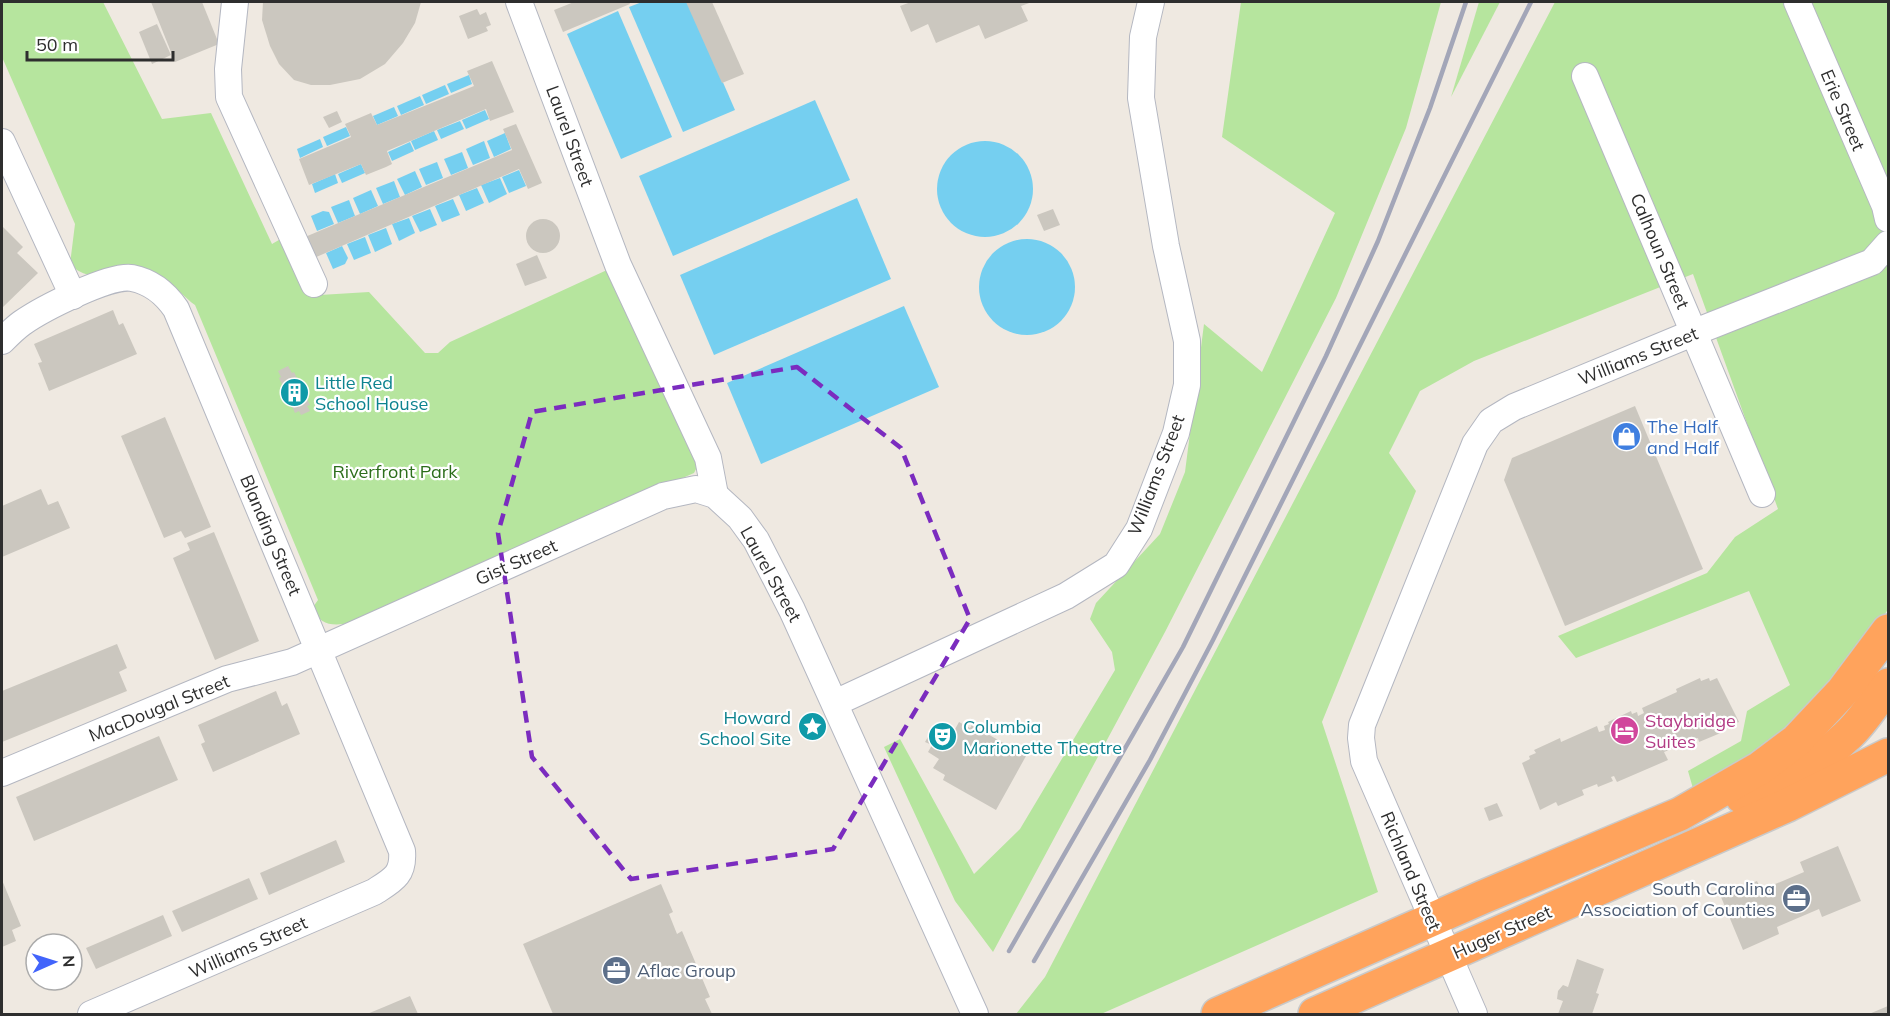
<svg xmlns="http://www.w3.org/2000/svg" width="1890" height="1016" viewBox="0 0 1890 1016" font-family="Mulish,sans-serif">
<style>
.green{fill:#b6e59e}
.water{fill:#75cff0}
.building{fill:#cbc7bf}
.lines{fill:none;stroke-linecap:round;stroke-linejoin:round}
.minor-casing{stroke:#b4b7c1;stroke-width:28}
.highway-casing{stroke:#c9c9c9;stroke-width:36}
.minor{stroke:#fff;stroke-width:26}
.highway{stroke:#ffa35c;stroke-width:33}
.rail{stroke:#a3a6b8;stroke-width:4.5}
.marked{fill:none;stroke:#7b2cbf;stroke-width:4.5;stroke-dasharray:12 8;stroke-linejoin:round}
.labels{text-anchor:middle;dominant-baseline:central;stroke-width:4.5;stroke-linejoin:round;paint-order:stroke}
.street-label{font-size:18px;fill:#2e2e2e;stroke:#fff}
.culture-label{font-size:18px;fill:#0d838f;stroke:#fff;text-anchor:start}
.shop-label{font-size:18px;fill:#366cbe;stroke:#fff;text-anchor:start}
.park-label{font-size:18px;fill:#2c6e1b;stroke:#fff}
.hotel-label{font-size:18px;fill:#b23c85;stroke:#fff;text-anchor:start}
.service-label{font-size:18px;fill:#4e5e75;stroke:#fff;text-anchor:end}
</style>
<rect width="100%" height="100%" fill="#efe9e1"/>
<g class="green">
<path d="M2 2H103L162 119 211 113 272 244 284 237 320 295 369 292 425 353H438L450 342 607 270 696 453 697 467 694 473 350 623C334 626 318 626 313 607L318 600 195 305C186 299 175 285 165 282 140 274 88 286 70 264L75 224 2 57Z"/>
<path d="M1241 2H1441L1406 128 1336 298 1165 632 993 952 955 901 884 747 900 739 974 874 1020 829 1115 670 1112 652 1090 619 1096 603 1160 534 1185 472 1204 324 1262 372 1335 213 1222 137Z"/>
<path d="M1479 2H1500L1451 97Z"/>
<path d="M1555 2H1888V609L1867 645 1783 740 1694 792 1688 771 1741 741 1747 711 1790 685 1749 591 1576 658 1558 636 1707 573 1735 537 1778 509 1693 274 1474 361 1420 391 1389 453 1416 491 1322 722 1378 892 1101 1014H1016L1045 977Z"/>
</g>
<g class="water">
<path d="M642 2H688L735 110 683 132 629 7Z"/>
<path d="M618 11 672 137 621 159 567 34Z"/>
<path d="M469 75 472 84 451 93 447 84Z"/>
<path d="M445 85 449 94 426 104 422 95Z"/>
<path d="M420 96 424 105 401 115 397 106Z"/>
<path d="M815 100 850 180 673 256 639 176Z"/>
<path d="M394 107 398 116 377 125 373 116Z"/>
<path d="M485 110 489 119 466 129 462 120Z"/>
<path d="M460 121 464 129 441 139 437 130Z"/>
<path d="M346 127 350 136 327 146 323 137Z"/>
<path d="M434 131 438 140 415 150 411 141Z"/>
<path d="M505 133 511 149 494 157 487 141Z"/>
<path d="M320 139 323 147 300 158 297 149Z"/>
<circle cx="985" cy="189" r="48"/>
<path d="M484 141 490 158 473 165 466 149Z"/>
<path d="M410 142 414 151 392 161 388 152Z"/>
<path d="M462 152 468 168 451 175 444 159Z"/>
<path d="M437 162 443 178 426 185 419 169Z"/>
<path d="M361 164 365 173 342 183 338 174Z"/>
<path d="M519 170 526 186 509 193 502 177Z"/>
<path d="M415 171 422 187 405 195 397 179Z"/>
<path d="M335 174 338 183 315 193 312 184Z"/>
<path d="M500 178 507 194 489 203 481 185Z"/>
<path d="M394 181 400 197 383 204 376 188Z"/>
<path d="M477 188 484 203 466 211 459 195Z"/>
<path d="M371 190 378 206 360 214 353 198Z"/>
<path d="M857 198 891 279 714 355 680 275Z"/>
<path d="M453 199 460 215 442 222 435 206Z"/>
<path d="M349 200 355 216 338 223 331 207Z"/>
<path d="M430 209 437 225 420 232 412 216Z"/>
<path d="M323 211 329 212 334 224 317 231 311 216Z"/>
<path d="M409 218 415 233 399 241 392 224Z"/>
<path d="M386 228 392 244 375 252 368 235Z"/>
<path d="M365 237 371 253 354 260 347 244Z"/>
<circle cx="1027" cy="287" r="48"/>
<path d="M342 246 348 258 345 264 333 269 326 253Z"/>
<path d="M904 306 939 387 761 464 727 383Z"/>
</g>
<g class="building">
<path d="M151 2H202L219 44 175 62Z"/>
<path d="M263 2H421L415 23 403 43 385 64 360 79 330 85H311L294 80 279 64 270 46 262 20Z"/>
<path d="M574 2H629L630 4 563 32 554 10Z"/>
<path d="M686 2H712L744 74 722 83Z"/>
<path d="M911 2H1032L1021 6 1028 21 985 39 979 25 936 43 928 24 911 32 900 6Z"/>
<path d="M477 9 480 15 486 12 491 25 486 27 488 31 468 39 459 16Z"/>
<path d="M157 24 171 55 152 64 139 32Z"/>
<path d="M492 61 514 112 490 121 486 109 387 151 392 164 386 167 366 175 361 164 309 185 299 159 351 137 345 124 371 113 377 125 474 86 467 71Z"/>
<path d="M337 111 342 122 329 128 323 117Z"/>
<path d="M516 124 542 183 528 189 519 169 314 258 305 237 512 150 503 129Z"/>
<path d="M1053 209 1060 225 1044 231 1037 215Z"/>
<circle cx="543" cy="236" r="17"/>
<path d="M2 226 23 247 17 253 38 273 2 308Z"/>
<path d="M537 255 547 278 525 286 516 264Z"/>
<path d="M113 310 119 325 123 323 137 354 49 391 38 363 42 362 34 344Z"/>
<path d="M288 366 292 373 294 372 310 405 307 406 310 411 301 415 299 411 295 413 279 378 281 377 278 371Z"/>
<path d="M1635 406 1703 569 1565 626 1504 480 1512 458Z"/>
<path d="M165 417 211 527 185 538 181 531 164 538 121 436Z"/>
<path d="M41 489 48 505 58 501 70 528 2 557V506Z"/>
<path d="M214 532 259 641 215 660 173 558 190 550 187 543Z"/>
<path d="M117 644 127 668 119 672 127 691 2 742V691Z"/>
<path d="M1700 678 1701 681 1709 678 1710 681 1717 678 1739 722 1722 729 1723 732 1699 742 1698 738 1664 752 1668 760 1617 782 1614 776 1611 777 1613 781 1598 787 1597 784 1582 790 1584 795 1558 806 1556 802 1540 810 1522 763 1530 759 1529 756 1536 753 1534 750 1560 738 1561 742 1597 726 1599 732 1605 730 1604 726 1609 724 1608 722 1631 711 1632 714 1637 712 1638 716 1644 713 1642 708 1677 692 1676 689Z"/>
<path d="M276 691 282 706 287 703 300 734 213 772 201 744 205 742 198 725Z"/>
<path d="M959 722 970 728 972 725 1026 756 996 810 943 780 945 775 933 768 939 759 928 752 932 745 925 742 932 730 938 734 943 726 953 733Z"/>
<path d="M159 736 178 780 34 841 16 797Z"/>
<path d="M1497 803 1503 816 1489 821 1484 808Z"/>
<path d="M336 840 345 862 269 895 260 873Z"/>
<path d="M1838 846 1861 901 1822 917 1819 909 1777 927 1779 934 1743 950 1721 897 1757 881 1761 890 1804 872 1800 862Z"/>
<path d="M249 878 258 899 182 932 172 911Z"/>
<path d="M2 880 21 926 12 930 16 941 2 947Z"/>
<path d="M661 884 673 912 669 914 677 934 682 931 710 997 705 999 712 1014H553L523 944Z"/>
<path d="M163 915 172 936 96 969 86 948Z"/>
<path d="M1577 959 1604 969 1596 993 1599 994 1592 1014H1558L1563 1001 1557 999 1558 991 1563 985 1568 987Z"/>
<path d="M410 996 418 1014H367L384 1007Z"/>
<path d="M1888 1006V1014H1869Z"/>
</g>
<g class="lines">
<defs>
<g id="minor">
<path d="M235 2 228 69 229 97 314 284"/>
<path d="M519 2 618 265 708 458 715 495"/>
<path d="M1797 2 1885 206 1888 219"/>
<path d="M1585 76 1762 494"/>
<path d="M2 142 73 296"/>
<path d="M2 341C8 335 15 328 22 323 42 309 110 274 132 278 152 282 165 293 176 309L402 851C404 875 393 880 374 892L91 1014"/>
<path d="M835 703 1066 596 1116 565 1139 529 1176 433 1187 385V341L1166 246 1141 98 1143 37 1151 2"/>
<path d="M2 773 227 679 292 662 663 496 696 489 715 495 740 518 756 540 792 610 975 1014"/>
<path d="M1474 1014 1364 761 1361 738 1362 725 1475 444 1491 421 1514 407 1695 332 1872 262 1888 244"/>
</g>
<g id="highway">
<path d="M1742 797C1780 784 1818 764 1847 736 1863 722 1875 701 1888 685"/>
<path d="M1218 1014 1483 897 1680 814 1760 768 1796 741 1843 691 1888 631"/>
<path d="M1315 1014 1788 805 1888 755"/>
</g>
</defs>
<use href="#minor" class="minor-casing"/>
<use href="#highway" class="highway-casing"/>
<use href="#minor" class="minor"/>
<use href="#highway" class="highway"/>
<g class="rail">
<path d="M1009 951 1183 647 1326 356 1378 241 1430 108 1466 2"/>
<path d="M1034 961 1150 760 1213 640 1531 2"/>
</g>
</g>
<path class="marked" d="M797 367 901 448 970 619 833 849 631 879 532 757 498 533 532 412Z"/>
<defs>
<symbol id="building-disc" viewBox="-11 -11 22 22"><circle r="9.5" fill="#0f9aa8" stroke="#fff"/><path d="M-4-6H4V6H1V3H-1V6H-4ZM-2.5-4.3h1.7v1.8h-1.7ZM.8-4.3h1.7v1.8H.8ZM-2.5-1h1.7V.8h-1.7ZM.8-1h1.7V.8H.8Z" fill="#fff"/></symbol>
<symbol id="shop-disc" viewBox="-11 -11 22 22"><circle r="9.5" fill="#3f7fe0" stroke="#fff"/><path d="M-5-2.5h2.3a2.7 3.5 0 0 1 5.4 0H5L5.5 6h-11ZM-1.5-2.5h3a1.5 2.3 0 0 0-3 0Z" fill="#fff"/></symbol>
<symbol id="sight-disc" viewBox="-11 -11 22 22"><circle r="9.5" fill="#0f9aa8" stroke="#fff"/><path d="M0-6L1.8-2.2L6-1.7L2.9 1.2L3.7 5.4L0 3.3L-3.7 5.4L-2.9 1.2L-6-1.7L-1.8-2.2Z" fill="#fff"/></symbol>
<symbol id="hotel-disc" viewBox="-11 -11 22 22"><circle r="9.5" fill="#d1479c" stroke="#fff"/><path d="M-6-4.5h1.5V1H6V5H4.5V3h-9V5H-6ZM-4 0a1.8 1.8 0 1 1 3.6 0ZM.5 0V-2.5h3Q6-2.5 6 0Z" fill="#fff"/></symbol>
<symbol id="theatre-disc" viewBox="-11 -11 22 22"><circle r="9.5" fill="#0f9aa8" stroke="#fff"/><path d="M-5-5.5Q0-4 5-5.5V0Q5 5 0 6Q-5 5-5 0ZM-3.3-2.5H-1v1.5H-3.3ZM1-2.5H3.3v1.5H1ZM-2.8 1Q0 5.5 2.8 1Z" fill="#fff"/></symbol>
<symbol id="office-disc" viewBox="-11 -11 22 22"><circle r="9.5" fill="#5c6f8a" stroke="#fff"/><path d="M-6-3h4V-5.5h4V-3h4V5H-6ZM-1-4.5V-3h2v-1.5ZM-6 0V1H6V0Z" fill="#fff"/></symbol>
</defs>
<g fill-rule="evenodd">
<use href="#building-disc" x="278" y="376" width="33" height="33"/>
<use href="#shop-disc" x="1610" y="420" width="33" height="33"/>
<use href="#sight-disc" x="796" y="710" width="33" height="33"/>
<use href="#hotel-disc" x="1608" y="714" width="33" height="33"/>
<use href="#theatre-disc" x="926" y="720" width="33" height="33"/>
<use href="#office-disc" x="1780" y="882" width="33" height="33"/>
<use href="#office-disc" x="600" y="954" width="33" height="33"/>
</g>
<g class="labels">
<g class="street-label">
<text transform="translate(1843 110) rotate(67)">Erie Street</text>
<text transform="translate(570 136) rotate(70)">Laurel Street</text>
<text transform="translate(1660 251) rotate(67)">Calhoun Street</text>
<text transform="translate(1638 356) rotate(-22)">Williams Street</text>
<text transform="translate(1156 475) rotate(-69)">Williams Street</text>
<text transform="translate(271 535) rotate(67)">Blanding Street</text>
<text transform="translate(516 562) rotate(-24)">Gist Street</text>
<text transform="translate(771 574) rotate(61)">Laurel Street</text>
<text transform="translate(159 708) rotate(-22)">MacDougal Street</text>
<text transform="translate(1411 871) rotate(67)">Richland Street</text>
<text transform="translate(1502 932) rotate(-24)">Huger Street</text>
<text transform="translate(248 947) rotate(-24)">Williams Street</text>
</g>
<g class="culture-label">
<text x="315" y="382">Little Red<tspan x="315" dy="21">School House</tspan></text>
<text x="791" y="717" text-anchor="end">Howard<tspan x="791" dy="21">School Site</tspan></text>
<text x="963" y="726">Columbia<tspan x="963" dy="21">Marionette Theatre</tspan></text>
</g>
<g class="shop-label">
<text x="1647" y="426">The Half<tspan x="1647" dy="21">and Half</tspan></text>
</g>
<g class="park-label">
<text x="395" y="471">Riverfront Park</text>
</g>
<g class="hotel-label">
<text x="1645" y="720">Staybridge<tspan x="1645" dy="21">Suites</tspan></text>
</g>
<g class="service-label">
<text x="1775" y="888">South Carolina<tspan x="1775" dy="21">Association of Counties</tspan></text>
<text x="637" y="970" text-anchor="start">Aflac Group</text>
</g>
</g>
<rect width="1890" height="1016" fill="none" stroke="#2e2e2e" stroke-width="6"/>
<g transform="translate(54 962) rotate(87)"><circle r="28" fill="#ffffff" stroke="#ababab" stroke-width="1.5"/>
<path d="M0-4.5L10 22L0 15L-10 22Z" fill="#4264fb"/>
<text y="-9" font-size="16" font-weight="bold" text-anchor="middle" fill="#2e2e2e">N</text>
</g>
<path d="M27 51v9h146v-9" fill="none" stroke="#2e2e2e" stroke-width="3"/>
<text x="36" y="51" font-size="18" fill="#2e2e2e" stroke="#ffffff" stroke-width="4.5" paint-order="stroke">50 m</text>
</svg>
